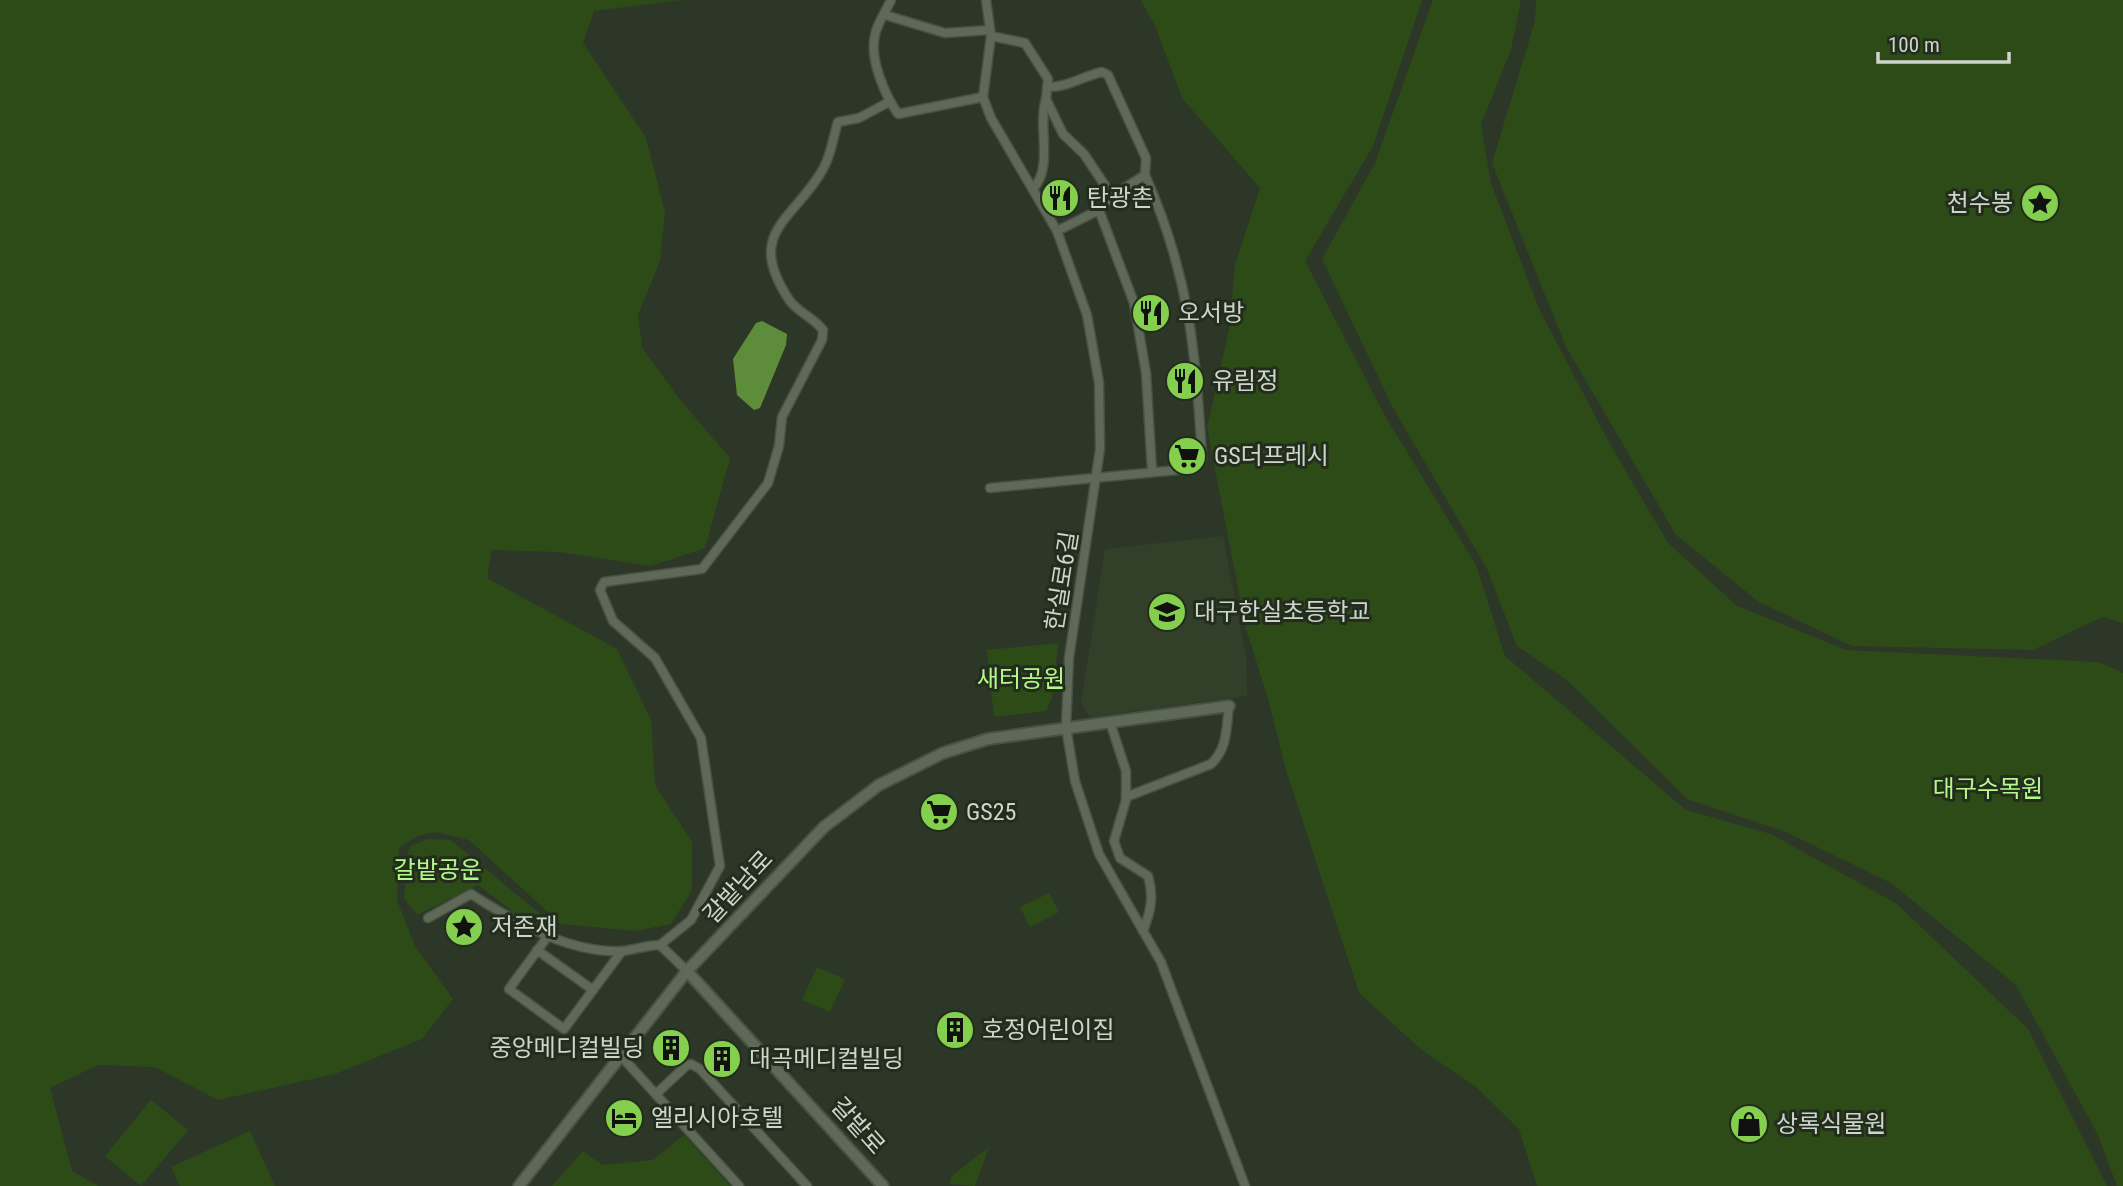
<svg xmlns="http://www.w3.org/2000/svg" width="2123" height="1186" viewBox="0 0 2123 1186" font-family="'Roboto Condensed','Noto Sans KR',sans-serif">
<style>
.built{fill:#32402a}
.green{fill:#2d4b17}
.water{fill:#5d8d3b}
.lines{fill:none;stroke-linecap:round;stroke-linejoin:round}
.street-casing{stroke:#495144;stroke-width:11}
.secondary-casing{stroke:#495144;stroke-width:14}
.street{stroke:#5e6957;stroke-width:8}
.secondary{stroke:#5e6957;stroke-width:10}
.labels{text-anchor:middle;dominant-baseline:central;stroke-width:6;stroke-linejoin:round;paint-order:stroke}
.poi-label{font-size:24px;fill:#ced5cb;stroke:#232d1d;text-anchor:start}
.street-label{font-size:24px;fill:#ced5cb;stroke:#232d1d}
.park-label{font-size:24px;fill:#b5f88a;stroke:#232d1d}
</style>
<rect width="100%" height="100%" fill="#2d3727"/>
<path class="built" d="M1223 536 1246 657 1247 696 1090 717 1081 704 1105 549Z"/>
<g class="green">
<path d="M0 0H681L594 11 583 43 646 138 665 212 660 261 638 315 642 348 681 401 730 458 705 548 651 566 560 552 492 550 487 578 617 649 651 720 655 785 692 842V890L671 924 635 931 561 924 469 840 436 832 417 836 399 848 397 900 415 946 453 999 422 1039 335 1074 218 1100 155 1067 98 1065 50 1088 72 1171 98 1186H0Z"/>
<path d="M1141 0H1422L1373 146 1305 261 1385 416 1476 565 1505 656 1686 810 1771 834 1897 904 2028 1029 2107 1186H1537L1519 1129 1475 1086 1423 1051 1359 993 1286 770 1267 695 1246 629 1207 428 1229 330 1235 265 1260 188 1182 98 1156 28Z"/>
<path d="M1433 0H1521L1511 50 1481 124 1491 183 1539 309 1611 446 1668 543 1737 606 1846 650 2098 662 2123 673V1186H2117L2097 1133 2016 985 1891 883 1786 832 1687 799 1567 680 1517 646 1487 569 1392 406 1322 259 1375 163Z"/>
<path d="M1536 0H2123V623L2102 617 2033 650 1852 646 1759 602 1676 535 1566 347 1492 163 1535 21Z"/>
<path d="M1058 643 1052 698 1046 711 994 717 987 650Z"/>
<path d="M427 839 451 840 556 927 521 918 478 885 417 915 404 898 409 847Z"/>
<path d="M1049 893 1059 912 1030 927 1020 907Z"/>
<path d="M817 967 845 979 830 1012 802 1000Z"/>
<path d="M151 1100 188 1130 141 1186 105 1156Z"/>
<path d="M250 1131 275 1186H180L171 1167Z"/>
<path d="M684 1135 730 1186H552L583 1151 602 1165 653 1160Z"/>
<path d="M989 1147 975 1186 949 1184 952 1176Z"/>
</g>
<path class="water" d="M762 321 787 334 786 345 760 408 754 410 737 395 733 359 756 323Z"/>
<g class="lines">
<defs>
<g id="street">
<path d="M891 0C886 11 877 24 875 35 869 59 885 95 898 114L983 97"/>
<path d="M986 0 991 36 983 97 991 118 1057 231 1087 315 1099 383 1100 449 1069 658 1066 727 1075 781 1099 854 1161 962 1245 1186"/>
<path d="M885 15 945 33 990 30"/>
<path d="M991 36 1025 43 1048 79 1046 99 1063 134 1084 154 1112 196"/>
<path d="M1047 87C1066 88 1083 76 1102 72L1108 75 1146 158 1145 176"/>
<path d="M1033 189C1054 166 1037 127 1046 99"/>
<path d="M1099 210 1134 303 1146 373 1152 470"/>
<path d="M990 488 1188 469 1197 465 1202 458C1196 351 1189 274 1145 175L1112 196 1099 210 1057 231"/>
<path d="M1110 722 1126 771V800L1114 841 1120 858 1148 876C1154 896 1151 911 1143 931"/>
<path d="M1126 797 1211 764C1228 748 1226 728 1229 706"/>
<path d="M428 918 471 894C513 921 570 954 622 951 635 950 646 945 660 945L687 971"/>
<path d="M548 936 509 989 564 1029 622 951"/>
<path d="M660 945 691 920 720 866 701 738 655 658 613 621 600 590 604 582 702 569 768 483 779 446 782 417 822 340 823 330C814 318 798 312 790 301 743 232 794 221 823 169 831 156 833 137 838 122L859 118 889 102"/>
<path d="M537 950 593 990"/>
<path d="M621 1056 739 1186"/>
<path d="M656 1094 686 1066 691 1064 700 1069 807 1186"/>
</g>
<g id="secondary">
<path d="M687 971 883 1186"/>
<path d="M519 1186 687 971 824 827 879 785 943 753 988 739 1229 706"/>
</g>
</defs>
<use href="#street" class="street-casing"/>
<use href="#secondary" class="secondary-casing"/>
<use href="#street" class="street"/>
<use href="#secondary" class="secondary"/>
</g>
<defs>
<symbol id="restaurant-disc" viewBox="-11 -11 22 22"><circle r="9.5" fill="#84cf4d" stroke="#232d1d"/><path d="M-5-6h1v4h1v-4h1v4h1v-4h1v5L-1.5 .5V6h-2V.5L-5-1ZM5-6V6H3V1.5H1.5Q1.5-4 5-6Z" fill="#111"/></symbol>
<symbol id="sight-disc" viewBox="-11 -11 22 22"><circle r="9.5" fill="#84cf4d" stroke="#232d1d"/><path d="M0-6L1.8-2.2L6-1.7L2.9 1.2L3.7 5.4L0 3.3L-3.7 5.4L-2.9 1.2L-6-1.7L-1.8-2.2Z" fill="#111"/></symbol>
<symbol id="supermarket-disc" viewBox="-11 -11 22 22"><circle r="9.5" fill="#84cf4d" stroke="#232d1d"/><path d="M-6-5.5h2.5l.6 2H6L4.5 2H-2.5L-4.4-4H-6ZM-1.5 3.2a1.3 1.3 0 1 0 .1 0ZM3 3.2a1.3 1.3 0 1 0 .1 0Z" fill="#111"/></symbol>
<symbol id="school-disc" viewBox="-11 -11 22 22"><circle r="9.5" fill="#84cf4d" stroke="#232d1d"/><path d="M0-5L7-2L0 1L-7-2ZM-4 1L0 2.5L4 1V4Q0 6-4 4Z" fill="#111"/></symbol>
<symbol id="building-disc" viewBox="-11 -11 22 22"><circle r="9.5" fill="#84cf4d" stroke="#232d1d"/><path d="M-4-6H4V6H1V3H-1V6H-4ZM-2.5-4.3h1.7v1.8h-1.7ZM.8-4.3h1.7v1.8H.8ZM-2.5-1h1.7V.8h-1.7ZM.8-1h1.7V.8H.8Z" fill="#111"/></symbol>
<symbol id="hotel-disc" viewBox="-11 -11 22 22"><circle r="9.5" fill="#84cf4d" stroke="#232d1d"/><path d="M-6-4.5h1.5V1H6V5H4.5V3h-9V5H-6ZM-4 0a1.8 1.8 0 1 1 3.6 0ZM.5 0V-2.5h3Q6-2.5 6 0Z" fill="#111"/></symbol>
<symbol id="shop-disc" viewBox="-11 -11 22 22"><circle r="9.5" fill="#84cf4d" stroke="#232d1d"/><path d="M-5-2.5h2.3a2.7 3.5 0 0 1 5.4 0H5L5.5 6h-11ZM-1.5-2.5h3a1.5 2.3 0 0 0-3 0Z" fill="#111"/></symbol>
</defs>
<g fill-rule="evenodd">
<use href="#restaurant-disc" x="1038" y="176" width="44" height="44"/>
<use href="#sight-disc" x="2018" y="181" width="44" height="44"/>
<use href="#restaurant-disc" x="1129" y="291" width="44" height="44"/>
<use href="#restaurant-disc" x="1163" y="359" width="44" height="44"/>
<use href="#supermarket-disc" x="1165" y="434" width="44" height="44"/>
<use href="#school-disc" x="1145" y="590" width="44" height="44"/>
<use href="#supermarket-disc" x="917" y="790" width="44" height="44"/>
<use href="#sight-disc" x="442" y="905" width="44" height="44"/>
<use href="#building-disc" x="933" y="1008" width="44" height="44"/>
<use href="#building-disc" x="649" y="1026" width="44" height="44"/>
<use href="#building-disc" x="700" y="1037" width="44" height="44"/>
<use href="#hotel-disc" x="602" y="1096" width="44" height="44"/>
<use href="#shop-disc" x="1727" y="1102" width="44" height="44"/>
</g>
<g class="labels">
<g class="poi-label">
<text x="1087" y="198">탄광촌</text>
<text x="2013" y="203" text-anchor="end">천수봉</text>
<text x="1178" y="313">오서방</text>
<text x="1212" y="381">유림정</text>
<text x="1214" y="456">GS더프레시</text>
<text x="1194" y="612">대구한실초등학교</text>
<text x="966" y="812">GS25</text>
<text x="491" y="927">저존재</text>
<text x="982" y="1030">호정어린이집</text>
<text x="644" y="1048" text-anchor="end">중앙메디컬빌딩</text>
<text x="749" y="1059">대곡메디컬빌딩</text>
<text x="651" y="1118">엘리시아호텔</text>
<text x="1776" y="1124">상록식물원</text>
</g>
<g class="street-label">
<text transform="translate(1062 581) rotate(-81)">한실로6길</text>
<text transform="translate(738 887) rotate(-47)">갈밭남로</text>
<text transform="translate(858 1126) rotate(48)">갈밭로</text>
</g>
<g class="park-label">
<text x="1021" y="679">새터공원</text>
<text x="1988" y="789">대구수목원</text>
<text x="438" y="870">갈밭공운</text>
</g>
</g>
<path d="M1878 52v10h131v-10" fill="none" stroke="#ced5cb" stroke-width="3.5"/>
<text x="1888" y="52" font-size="21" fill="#ced5cb" stroke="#232d1d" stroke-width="5" paint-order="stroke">100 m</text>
</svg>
